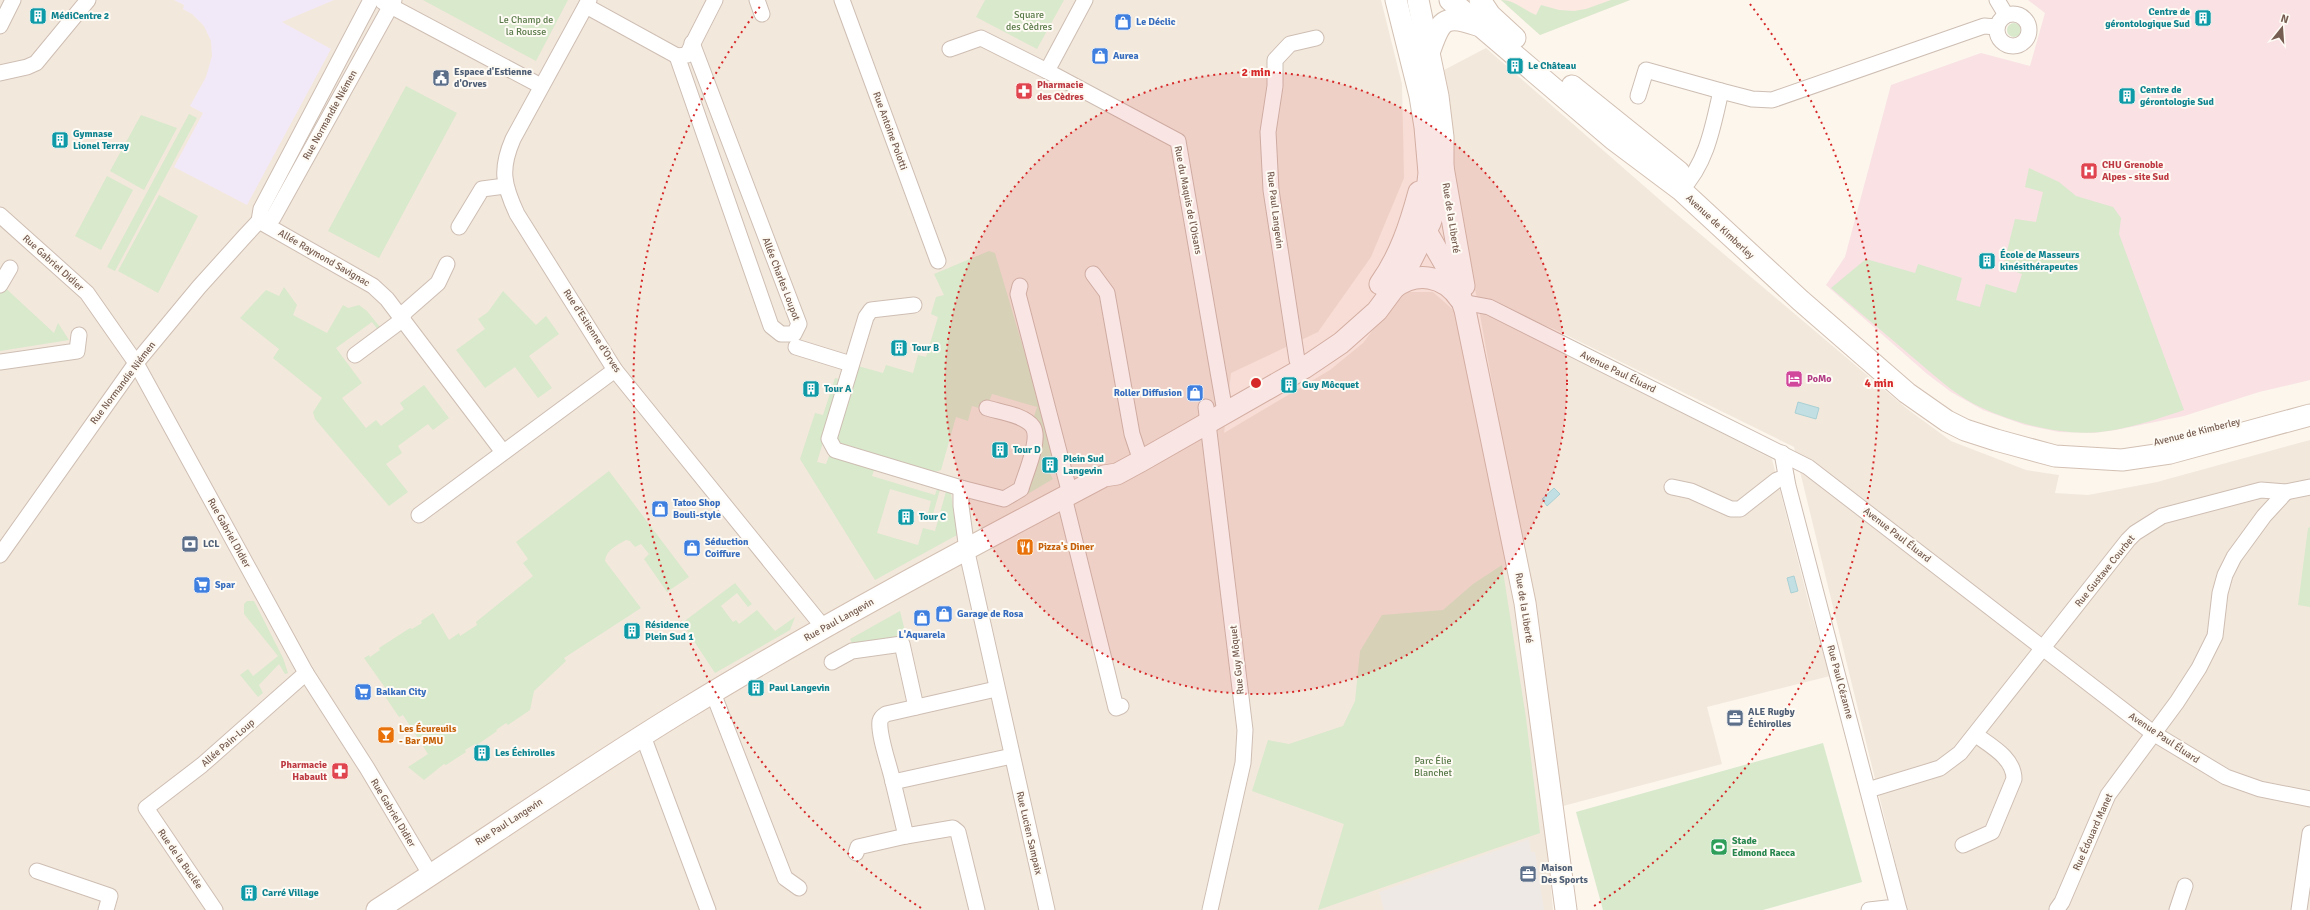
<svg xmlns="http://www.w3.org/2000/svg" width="2310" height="910" viewBox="0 0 2310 910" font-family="Signika,sans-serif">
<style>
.residential{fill:#f3e8dc;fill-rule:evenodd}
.commercial{fill:#fbe9e2}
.industrial{fill:#eee9e5}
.education{fill:#f2e9f8}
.medical{fill:#f9e1e4}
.green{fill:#d8e9cc}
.water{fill:#c2e0e4;stroke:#a9d0d5}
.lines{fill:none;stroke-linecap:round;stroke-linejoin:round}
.street-casing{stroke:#cebeb3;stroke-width:17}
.secondary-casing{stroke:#d3c0b3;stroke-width:23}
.street{stroke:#fff;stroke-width:15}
.secondary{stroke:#fff;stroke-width:21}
.ring{fill:none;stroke:#d62828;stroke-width:2;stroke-dasharray:2 4}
.labels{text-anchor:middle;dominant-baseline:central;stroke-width:4;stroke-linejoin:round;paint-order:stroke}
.culture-label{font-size:10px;font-weight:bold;fill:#0d838f;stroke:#fefaf4;text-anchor:start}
.park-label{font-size:10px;fill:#597a49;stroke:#fefaf4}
.shop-label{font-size:10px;font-weight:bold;fill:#366cbe;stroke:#fefaf4;text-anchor:start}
.service-label{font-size:10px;font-weight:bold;fill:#4e5e75;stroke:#fefaf4;text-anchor:start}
.health-label{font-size:10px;font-weight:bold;fill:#be3a42;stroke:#fefaf4;text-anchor:start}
.street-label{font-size:10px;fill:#765d51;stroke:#fefaf4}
.hotel-label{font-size:10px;font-weight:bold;fill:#b23c85;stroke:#fefaf4;text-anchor:start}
.food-label{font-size:10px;font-weight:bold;fill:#c56008;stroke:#fefaf4;text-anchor:start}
.leisure-label{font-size:10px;font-weight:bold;fill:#27864d;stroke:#fefaf4;text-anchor:start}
.centre{fill:#d62828;stroke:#fefaf4;stroke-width:2}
.ring-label{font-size:12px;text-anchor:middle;font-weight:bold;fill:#d62828;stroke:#fefaf4;stroke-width:4;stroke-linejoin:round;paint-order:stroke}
</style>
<rect width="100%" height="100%" fill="#fcf6ed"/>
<g class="residential">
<path d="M0 0H1381L1402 84 1404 178 1371 257 1318 332 1231 373 1224 433 1330 370 1363 343 1402 292H1433L1459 315 1514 601 1547 846 1553 910H0ZM1226 508 1241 627 1249 719Z"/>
<path d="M1486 48 1667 206 1906 408 1951 441 2026 470 2059 475 2055 493 2088 495 2157 482 2310 440V910H1907L1794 447 1554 329 1477 299 1458 202 1444 70Z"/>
<path d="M1479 309 1772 459 1810 608 1830 676 1707 707 1722 764 1563 806 1516 518Z"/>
</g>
<path class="commercial" d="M1501 0H1630L1540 35Z"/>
<path class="industrial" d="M1529 839 1531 852H1535L1544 910H1384L1379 892Z"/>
<path class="education" d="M174 0H334L282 22 331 49 247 205 174 167 203 113 190 106 206 77 212 56 211 41 204 26 192 14 183 9 184 5Z"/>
<path class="medical" d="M2028 0H2310V380L2259 392 2184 416 2116 430 2094 433 2059 432 2025 425 1983 410 1951 392 1926 373 1826 285 1845 257 1891 85 1981 53 2030 66 2045 13Z"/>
<g class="green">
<path d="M423 0H568L536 61Z"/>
<path d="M985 0H1064L1037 49 976 17Z"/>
<path d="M1501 0C1514 0 1522 9 1536 15L1541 5 1559 10 1574 11 1586 9 1611 0H1630L1540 35Z"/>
<circle cx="2014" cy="30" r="7"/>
<path d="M406 86 457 113 379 258 328 231Z"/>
<path d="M189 114 197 118 115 271 107 267Z"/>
<path d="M141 115 177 128 144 190 110 171Z"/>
<path d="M2029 168 2059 182 2076 196 2113 207 2121 218 2119 234 2184 410C2157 419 2129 429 2100 432 2059 436 2010 422 1974 404 1953 393 1934 375 1916 360 1888 336 1859 312 1831 288L1866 259 1915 273 1918 264 1962 278 1956 300 1980 307 1986 284 2016 293 2022 274 2003 267 2015 219 2036 222 2043 192 2025 187Z"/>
<path d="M107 176 133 190 101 250 75 236Z"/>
<path d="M159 195 198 216 158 293 118 271Z"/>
<path d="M989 251 995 253 1055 455 1043 461 1053 479 1026 495 1023 491 1032 422 1037 407 992 394 986 410 972 406 968 421 956 417 941 470 935 472 840 443 836 437 858 366 883 373 886 365 913 373 918 355 926 357 938 317 931 314 936 297 944 295 934 274Z"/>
<path d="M0 283 54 333 58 323 69 340 0 351Z"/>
<path d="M284 287 297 305 293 315 327 333 343 305 348 308 359 305 367 311 380 327 378 330 372 322 336 348 362 383 342 398 366 428 376 420 381 426 404 409 400 403 424 385 449 418 433 430 428 424 398 446 402 453 386 464 408 492 389 506 315 419 313 412 322 398 273 358 279 349 240 318 266 290 279 296Z"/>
<path d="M503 291 536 325 546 316 559 334 529 356 552 388 538 398 515 367 485 388 456 350 485 329 478 319 488 312Z"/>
<path d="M835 378 842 380 817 462 826 464 830 454 875 467 872 476 935 495 938 486H941L931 521H926L931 501 890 489 877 533 918 545 923 528 935 531 947 488 951 494 957 535 875 580 800 459 815 413 823 415Z"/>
<path d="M609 471 689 577 667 592 644 559 649 554 641 544 635 547 630 541 626 540C617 545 606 550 605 561L641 608 564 658 566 661 534 691 530 710 508 725 506 723 496 730 497 731 477 745 475 744 465 750 466 752 446 765 444 764 424 780 408 767 428 754 403 715 399 717 382 692 386 689 364 658 369 655 370 657 380 650 379 648 410 628 412 629 422 623 421 621 433 613 449 640 459 633 460 636 477 625 476 622 533 576 523 563 528 559 516 542Z"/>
<path d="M2310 527V607L2298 605 2308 528Z"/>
<path d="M1502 565 1526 718 1540 833 1318 910 1344 824 1252 791 1268 740 1289 744 1343 726 1355 701 1360 651 1382 615 1443 610 1473 584Z"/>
<path d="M735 583 752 604 748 607 737 593 721 606 733 622 736 620 739 624 757 610 775 631 795 617 790 630 715 673 682 623Z"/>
<path d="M247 601H254L283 658 288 673 285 674 279 664 259 685 263 693 258 697 240 675 248 669 253 676 278 656 244 614V604Z"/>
<path d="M900 611 906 635 854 647 850 639Z"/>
<path d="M1823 743 1862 882 1763 910H1603L1576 812Z"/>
</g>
<g class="water">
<path d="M1798 402 1819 408 1816 419 1795 413Z"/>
<path d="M1554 488 1560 494 1547 506 1542 499Z"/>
<path d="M1794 576 1798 591 1791 593 1787 578Z"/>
</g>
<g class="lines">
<defs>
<g id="street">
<path d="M589 0 513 139C500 169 503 184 517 214L615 370 824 628"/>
<path d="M757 0 762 14"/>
<path d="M842 0 938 261"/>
<path d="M1085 0 1047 71 1178 141 1225 412"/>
<path d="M1997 0 2006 15"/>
<path d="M383 2 541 86"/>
<path d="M586 6 677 56 687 55 715 0"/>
<circle cx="2013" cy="30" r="16"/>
<path d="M0 26 13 0"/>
<path d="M950 49 981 38 1047 71"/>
<path d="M677 56 771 326 781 334H794L799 324 692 43"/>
<path d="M0 73 27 67 36 63 88 0"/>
<path d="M1638 96 1646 70 1721 91"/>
<path d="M1681 190C1707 163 1713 126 1721 91L1752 99 1772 100 1984 26 1997 27"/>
<path d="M0 215 87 293 136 363 306 673 367 768 430 874"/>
<path d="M259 221 373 286 387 299 503 452"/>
<path d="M259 221 261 209 371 0"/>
<path d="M459 227 482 189 505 186"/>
<path d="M1093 274 1107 293 1132 434 1141 461"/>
<path d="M0 285 10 268"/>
<path d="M1020 286 1018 294 1070 494"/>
<path d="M1462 302 1489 307 1808 467 2153 733 2226 777 2260 789 2310 799"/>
<path d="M914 305 871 310 866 317 829 439 835 450 961 488 1004 499 1021 489C1025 474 1041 440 1033 427 1025 415 1000 412 987 408"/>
<path d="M796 347 851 364"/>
<path d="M355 355 398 323 406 311 438 283 447 264"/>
<path d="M0 362 77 351 79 335"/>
<path d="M1304 368 1297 360 1271 190 1268 132 1275 86V60L1290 44 1316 38"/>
<path d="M1206 407 1245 730 1243 763 1210 910"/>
<path d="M1782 453 1788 486 1899 910"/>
<path d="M1672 487 1691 491 1731 509H1740L1777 480 1786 477"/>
<path d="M961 488V506L968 557 1047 910"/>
<path d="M1064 497 1116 708 1121 706"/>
<path d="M419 515 615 370"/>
<path d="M0 555 136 363 199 287 245 236 259 221 273 218 394 0"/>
<path d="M832 662 852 651 902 644 916 707"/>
<path d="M713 693 785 878 799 888"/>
<path d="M643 736 708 910"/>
<path d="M893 782C890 767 878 735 880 721 881 717 883 716 886 714L996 689"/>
<path d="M1868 790 1940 768 1960 753 2128 540 2135 533 2162 516 2261 490 2286 492 2310 487"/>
<path d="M1963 845 1992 832 2014 779C2014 758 1991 746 1976 735"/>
<path d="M856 853 858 847 906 836"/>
<path d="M37 871 110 896 106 910"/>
<path d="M2057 909 2062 902 2108 795 2177 702 2199 668 2215 636 2220 593 2225 575 2234 557 2264 516 2286 492"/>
<path d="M215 910 146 808 202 765 306 673"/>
<path d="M977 910 958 832 953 828 906 836 893 782 1012 756"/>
<path d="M1869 910 1887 908 1899 910"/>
<path d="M2177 910 2185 886"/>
<path d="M2299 910 2310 833"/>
</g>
<g id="secondary">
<path d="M1396 0 1420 96 1425 127 1429 173 1426 199V231L1456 283 1465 310 1525 603 1566 910"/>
<path d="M1418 0 1438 96 1443 137V167L1464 286"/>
<path d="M1450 0 1613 139 1681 190 1800 300 1907 393 1947 421 1965 430 1996 440 2055 456 2122 460 2170 453 2310 415"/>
<path d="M1480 0 1490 15 1515 38"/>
<path d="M1429 53C1440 21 1443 13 1477 25"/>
<path d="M1572 86 1679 172"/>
<path d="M1380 284C1400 256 1410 225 1419 192"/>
<path d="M1394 288C1416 271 1444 275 1460 299"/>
<path d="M377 910C481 843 582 772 687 708 823 625 964 550 1104 476L1117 474 1141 461 1304 368 1341 343 1377 311 1403 276 1430 223 1437 203 1443 167"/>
</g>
</defs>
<use href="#street" class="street-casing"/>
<use href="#secondary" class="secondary-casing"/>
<use href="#street" class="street"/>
<use href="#secondary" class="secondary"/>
</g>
<circle cx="1256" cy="383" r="311" fill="#d62828" fill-opacity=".12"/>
<g class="ring">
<circle cx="1256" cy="383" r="311"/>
<path d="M921 908A623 623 0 0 1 762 4M1750 4A623 623 0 0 1 1591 908"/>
</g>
<defs>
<symbol id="building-square" viewBox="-11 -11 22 22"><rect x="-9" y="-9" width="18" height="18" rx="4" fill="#0f9aa8" stroke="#fefaf4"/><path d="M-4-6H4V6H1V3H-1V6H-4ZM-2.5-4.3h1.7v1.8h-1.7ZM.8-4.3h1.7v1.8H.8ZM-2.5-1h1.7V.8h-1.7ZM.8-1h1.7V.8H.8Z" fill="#fff"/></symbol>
<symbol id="shop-square" viewBox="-11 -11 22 22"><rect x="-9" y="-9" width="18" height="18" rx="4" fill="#3f7fe0" stroke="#fefaf4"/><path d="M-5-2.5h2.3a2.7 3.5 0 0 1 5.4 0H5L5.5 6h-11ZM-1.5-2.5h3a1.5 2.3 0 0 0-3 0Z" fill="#fff"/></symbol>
<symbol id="civic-square" viewBox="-11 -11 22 22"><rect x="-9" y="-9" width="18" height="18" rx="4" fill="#5c6f8a" stroke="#fefaf4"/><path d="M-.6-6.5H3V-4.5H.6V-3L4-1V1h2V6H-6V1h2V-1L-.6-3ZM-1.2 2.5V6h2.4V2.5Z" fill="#fff"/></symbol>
<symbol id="pharmacy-square" viewBox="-11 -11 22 22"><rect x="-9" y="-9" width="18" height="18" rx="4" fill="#e0444e" stroke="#fefaf4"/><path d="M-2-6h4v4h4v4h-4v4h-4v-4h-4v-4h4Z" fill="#fff"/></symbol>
<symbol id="hospital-square" viewBox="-11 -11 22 22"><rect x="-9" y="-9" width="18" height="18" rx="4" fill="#e0444e" stroke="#fefaf4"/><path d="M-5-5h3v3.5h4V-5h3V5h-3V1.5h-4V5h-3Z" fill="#fff"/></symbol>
<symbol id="hotel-square" viewBox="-11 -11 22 22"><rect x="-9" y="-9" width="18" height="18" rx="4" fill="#d1479c" stroke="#fefaf4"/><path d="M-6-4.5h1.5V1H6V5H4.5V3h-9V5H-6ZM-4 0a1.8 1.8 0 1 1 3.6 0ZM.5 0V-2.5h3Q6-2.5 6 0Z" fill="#fff"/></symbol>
<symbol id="bank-square" viewBox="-11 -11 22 22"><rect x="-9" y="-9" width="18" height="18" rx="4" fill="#5c6f8a" stroke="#fefaf4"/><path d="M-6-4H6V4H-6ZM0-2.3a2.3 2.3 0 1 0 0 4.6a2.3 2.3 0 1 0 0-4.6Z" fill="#fff"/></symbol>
<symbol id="restaurant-square" viewBox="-11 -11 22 22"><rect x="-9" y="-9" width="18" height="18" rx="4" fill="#e8710a" stroke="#fefaf4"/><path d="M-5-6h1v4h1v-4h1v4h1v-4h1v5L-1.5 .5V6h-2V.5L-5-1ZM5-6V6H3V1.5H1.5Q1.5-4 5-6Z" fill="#fff"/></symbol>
<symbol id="supermarket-square" viewBox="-11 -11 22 22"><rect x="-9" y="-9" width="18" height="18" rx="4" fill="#3f7fe0" stroke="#fefaf4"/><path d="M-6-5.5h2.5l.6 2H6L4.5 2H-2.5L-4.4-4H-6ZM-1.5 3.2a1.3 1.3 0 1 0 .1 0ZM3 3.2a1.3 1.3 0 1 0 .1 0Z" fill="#fff"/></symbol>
<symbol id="office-square" viewBox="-11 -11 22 22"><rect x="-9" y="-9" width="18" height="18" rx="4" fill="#5c6f8a" stroke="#fefaf4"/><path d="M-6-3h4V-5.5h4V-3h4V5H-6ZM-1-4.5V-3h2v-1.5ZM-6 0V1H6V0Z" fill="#fff"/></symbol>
<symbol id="bar-square" viewBox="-11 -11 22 22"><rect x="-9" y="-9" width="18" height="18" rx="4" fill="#e8710a" stroke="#fefaf4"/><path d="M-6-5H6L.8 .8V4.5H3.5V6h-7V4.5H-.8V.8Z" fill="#fff"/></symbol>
<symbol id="stadium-square" viewBox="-11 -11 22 22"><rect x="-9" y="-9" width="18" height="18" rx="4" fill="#2e9e5b" stroke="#fefaf4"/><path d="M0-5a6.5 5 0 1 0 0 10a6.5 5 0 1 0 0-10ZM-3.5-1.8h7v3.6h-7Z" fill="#fff"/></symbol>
</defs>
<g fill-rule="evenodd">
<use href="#building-square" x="28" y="6" width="20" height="20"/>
<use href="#building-square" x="2193" y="8" width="20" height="20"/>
<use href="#shop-square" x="1113" y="12" width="20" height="20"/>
<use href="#shop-square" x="1090" y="46" width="20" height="20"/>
<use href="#building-square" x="1505" y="56" width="20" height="20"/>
<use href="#civic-square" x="431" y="68" width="20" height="20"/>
<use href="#pharmacy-square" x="1014" y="81" width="20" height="20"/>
<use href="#building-square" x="2117" y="86" width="20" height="20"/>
<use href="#building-square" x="50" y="130" width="20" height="20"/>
<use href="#hospital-square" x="2079" y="161" width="20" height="20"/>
<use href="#building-square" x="1977" y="251" width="20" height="20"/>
<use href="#building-square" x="889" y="338" width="20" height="20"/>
<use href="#hotel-square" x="1784" y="369" width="20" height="20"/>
<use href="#building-square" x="1279" y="375" width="20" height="20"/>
<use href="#building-square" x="801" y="379" width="20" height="20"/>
<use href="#shop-square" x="1185" y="383" width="20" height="20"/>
<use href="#building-square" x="990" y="440" width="20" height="20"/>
<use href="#building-square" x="1040" y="455" width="20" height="20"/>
<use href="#shop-square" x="650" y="499" width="20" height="20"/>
<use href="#building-square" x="896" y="507" width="20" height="20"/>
<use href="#bank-square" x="180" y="534" width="20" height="20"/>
<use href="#restaurant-square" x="1015" y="537" width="20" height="20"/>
<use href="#shop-square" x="682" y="538" width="20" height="20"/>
<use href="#supermarket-square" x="192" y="575" width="20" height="20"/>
<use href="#shop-square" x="934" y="604" width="20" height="20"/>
<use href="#shop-square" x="912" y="608" width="20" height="20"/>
<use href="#building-square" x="622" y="621" width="20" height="20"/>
<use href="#building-square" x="746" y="678" width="20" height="20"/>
<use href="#supermarket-square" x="353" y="682" width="20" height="20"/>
<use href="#office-square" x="1725" y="708" width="20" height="20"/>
<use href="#bar-square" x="376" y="725" width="20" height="20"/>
<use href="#building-square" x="472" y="743" width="20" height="20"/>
<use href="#pharmacy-square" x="330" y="761" width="20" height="20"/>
<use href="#stadium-square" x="1709" y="837" width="20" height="20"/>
<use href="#office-square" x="1518" y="864" width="20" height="20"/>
<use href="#building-square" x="239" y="883" width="20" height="20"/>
</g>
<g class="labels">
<g class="culture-label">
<text x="2190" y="12" text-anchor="end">Centre de<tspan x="2190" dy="12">gérontologique Sud</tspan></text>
<text x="51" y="16">MédiCentre 2</text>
<text x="1528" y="66">Le Château</text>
<text x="2140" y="90">Centre de<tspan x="2140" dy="12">gérontologie Sud</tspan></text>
<text x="73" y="134">Gymnase<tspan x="73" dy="12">Lionel Terray</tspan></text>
<text x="2000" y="255">École de Masseurs<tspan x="2000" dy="12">kinésithérapeutes</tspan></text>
<text x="912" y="348">Tour B</text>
<text x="1302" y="385">Guy Môcquet</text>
<text x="824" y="389">Tour A</text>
<text x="1013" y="450">Tour D</text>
<text x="1063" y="459">Plein Sud<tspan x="1063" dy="12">Langevin</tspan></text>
<text x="919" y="517">Tour C</text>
<text x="645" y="625">Résidence<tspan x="645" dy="12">Plein Sud 1</tspan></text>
<text x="769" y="688">Paul Langevin</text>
<text x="495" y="753">Les Échirolles</text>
<text x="262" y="893">Carré Village</text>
</g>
<g class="park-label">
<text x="1029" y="15">Square<tspan x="1029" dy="12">des Cèdres</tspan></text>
<text x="526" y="20">Le Champ de<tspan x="526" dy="12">la Rousse</tspan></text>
<text x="1433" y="761">Parc Élie<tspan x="1433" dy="12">Blanchet</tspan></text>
</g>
<g class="shop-label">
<text x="1136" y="22">Le Déclic</text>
<text x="1113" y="56">Aurea</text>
<text x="1182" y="393" text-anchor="end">Roller Diffusion</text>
<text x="673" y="503">Tatoo Shop<tspan x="673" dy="12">Bouli-style</tspan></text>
<text x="705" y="542">Séduction<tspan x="705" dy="12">Coiffure</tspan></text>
<text x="215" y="585">Spar</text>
<text x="957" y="614">Garage de Rosa</text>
<text x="922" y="635" text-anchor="middle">L'Aquarela</text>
<text x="376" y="692">Balkan City</text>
</g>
<g class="service-label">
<text x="454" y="72">Espace d'Estienne<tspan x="454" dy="12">d'Orves</tspan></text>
<text x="203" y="544">LCL</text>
<text x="1748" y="712">ALE Rugby<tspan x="1748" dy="12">Échirolles</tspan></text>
<text x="1541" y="868">Maison<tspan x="1541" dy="12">Des Sports</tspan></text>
</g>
<g class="health-label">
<text x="1037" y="85">Pharmacie<tspan x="1037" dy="12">des Cèdres</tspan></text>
<text x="2102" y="165">CHU Grenoble<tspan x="2102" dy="12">Alpes - site Sud</tspan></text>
<text x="327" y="765" text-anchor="end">Pharmacie<tspan x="327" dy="12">Habault</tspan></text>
</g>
<g class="street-label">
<text transform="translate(330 115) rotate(-61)">Rue Normandie Niémen</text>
<text transform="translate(890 131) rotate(70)">Rue Antoine Polotti</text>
<text transform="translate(1188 200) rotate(79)">Rue du Maquis de l'Oisans</text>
<text transform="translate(1275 210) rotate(83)">Rue Paul Langevin</text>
<text transform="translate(1451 218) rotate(81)">Rue de la Liberté</text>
<text transform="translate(1720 227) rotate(43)">Avenue de Kimberley</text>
<text transform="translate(324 258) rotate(30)">Allée Raymond Savignac</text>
<text transform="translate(53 263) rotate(42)">Rue Gabriel Didier</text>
<text transform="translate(781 279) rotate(69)">Allée Charles Loupot</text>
<text transform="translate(592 331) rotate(57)">Rue d'Estienne d'Orves</text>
<text transform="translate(1618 372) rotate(26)">Avenue Paul Éluard</text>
<text transform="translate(123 383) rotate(-53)">Rue Normandie Niémen</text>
<text transform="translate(2197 432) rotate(-14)">Avenue de Kimberley</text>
<text transform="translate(229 533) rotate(61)">Rue Gabriel Didier</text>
<text transform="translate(1897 535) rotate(38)">Avenue Paul Éluard</text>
<text transform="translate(2105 571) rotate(-51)">Rue Gustave Courbet</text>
<text transform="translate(1524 608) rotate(81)">Rue de la Liberté</text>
<text transform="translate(839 620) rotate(-29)">Rue Paul Langevin</text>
<text transform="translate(1237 660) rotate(-96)">Rue Guy Môquet</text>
<text transform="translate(1840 682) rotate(75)">Rue Paul Cézanne</text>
<text transform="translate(2164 738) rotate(34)">Avenue Paul Éluard</text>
<text transform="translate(228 743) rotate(-41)">Allée Pain-Loup</text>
<text transform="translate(393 813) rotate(59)">Rue Gabriel Didier</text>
<text transform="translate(509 822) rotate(-33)">Rue Paul Langevin</text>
<text transform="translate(2093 832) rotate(-66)">Rue Édouard Manet</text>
<text transform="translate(1029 833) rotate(77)">Rue Lucien Sampaix</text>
<text transform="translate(180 859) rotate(55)">Rue de la Buclée</text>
</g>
<g class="hotel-label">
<text x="1807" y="379">PoMo</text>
</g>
<g class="food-label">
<text x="1038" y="547">Pizza's Diner</text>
<text x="399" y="729">Les Écureuils<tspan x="399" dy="12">- Bar PMU</tspan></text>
</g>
<g class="leisure-label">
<text x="1732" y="841">Stade<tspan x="1732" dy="12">Edmond Racca</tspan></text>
</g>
</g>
<circle cx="1256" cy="383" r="6" class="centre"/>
<g class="ring-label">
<text x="1256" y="76">2 min</text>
<text x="1879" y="387">4 min</text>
</g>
<g transform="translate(2282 28) rotate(17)" stroke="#fefaf4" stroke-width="3" paint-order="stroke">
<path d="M0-3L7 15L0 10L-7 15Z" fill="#765d51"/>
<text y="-6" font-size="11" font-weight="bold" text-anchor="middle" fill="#765d51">N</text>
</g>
</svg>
